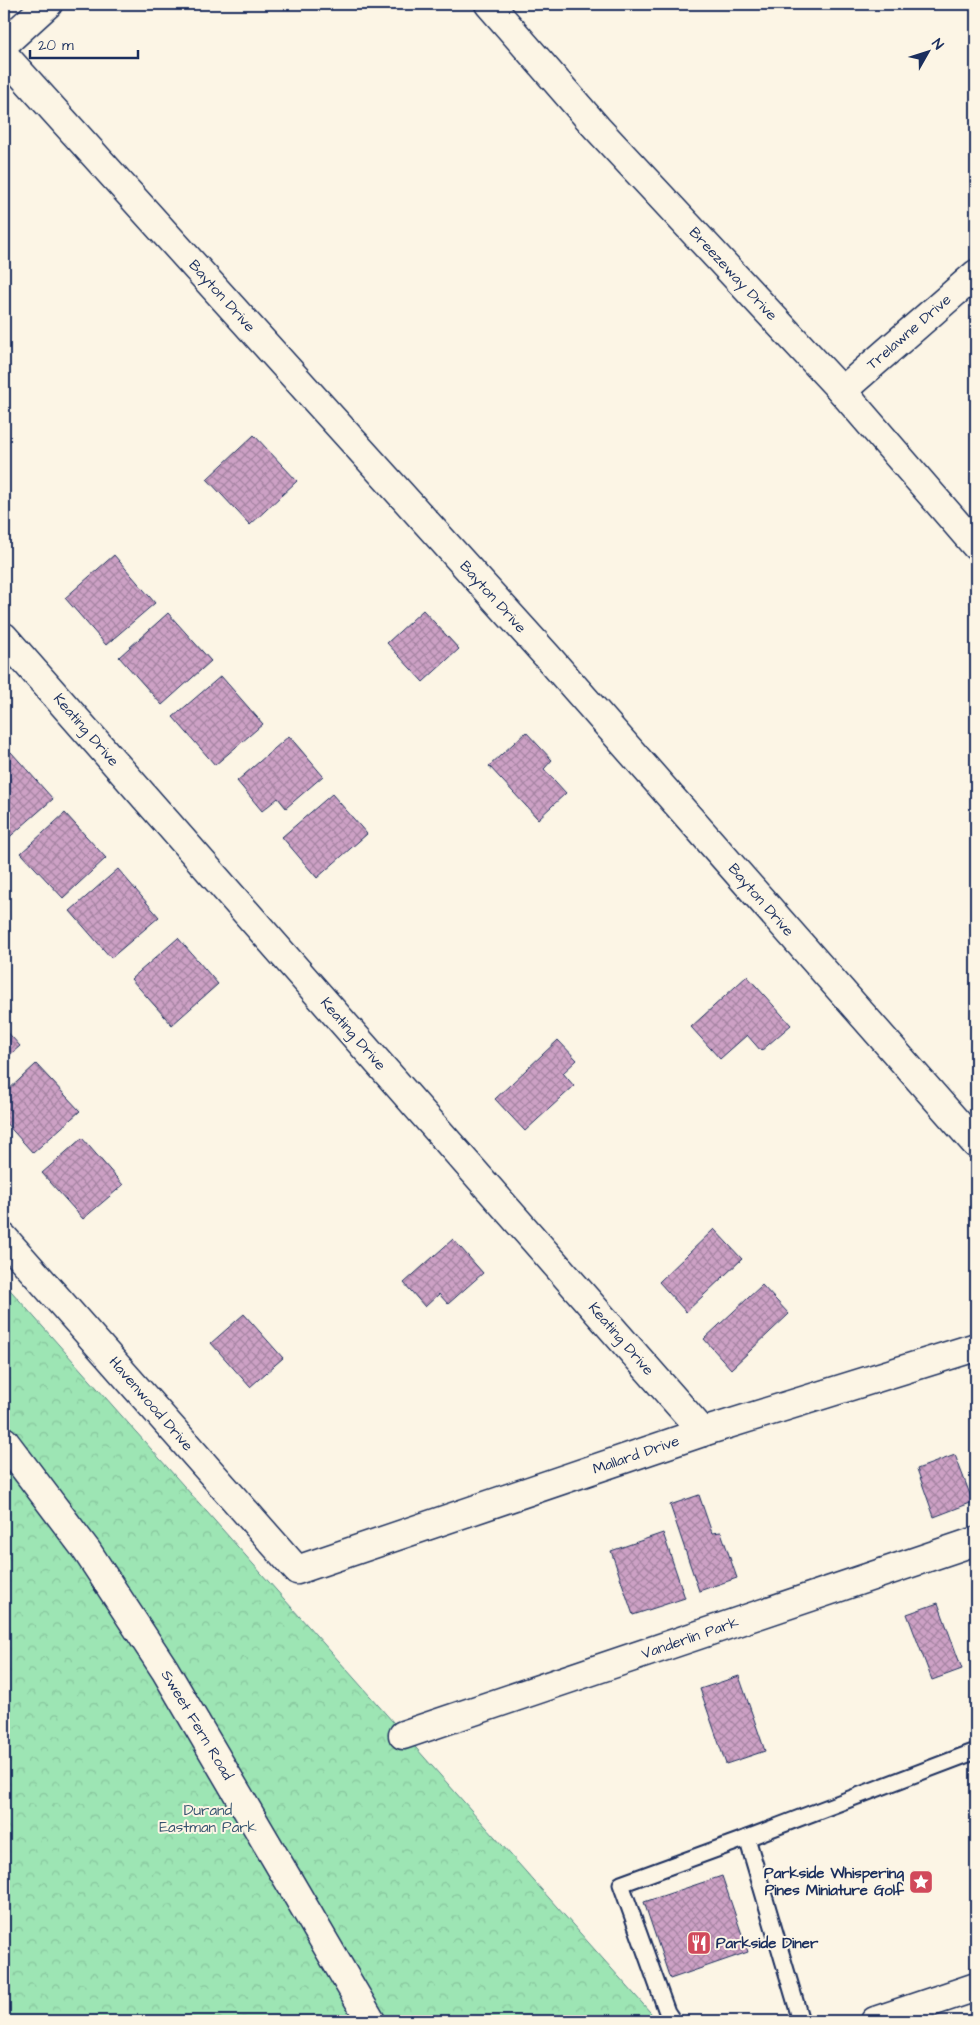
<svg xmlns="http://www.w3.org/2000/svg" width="980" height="2025" viewBox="0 0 980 2025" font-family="'Architects Daughter',sans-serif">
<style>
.forest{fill:url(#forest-crowns);stroke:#5c8a89}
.building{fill:url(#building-cross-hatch);stroke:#1b2f5e}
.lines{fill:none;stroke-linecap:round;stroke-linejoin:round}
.lane-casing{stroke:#1b2f5e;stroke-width:19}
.street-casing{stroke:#1b2f5e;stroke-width:31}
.primary-casing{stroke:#1b2f5e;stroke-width:31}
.lane{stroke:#fcf5e5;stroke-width:15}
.street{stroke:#fcf5e5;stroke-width:28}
.primary{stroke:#fcf5e5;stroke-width:28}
.labels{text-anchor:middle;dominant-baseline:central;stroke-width:4;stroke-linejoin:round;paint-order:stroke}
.street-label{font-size:15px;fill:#1b2f5e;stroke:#fcf5e5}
.park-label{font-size:15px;fill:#35536f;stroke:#fcf5e5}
.poi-label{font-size:15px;font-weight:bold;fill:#1b2f5e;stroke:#fcf5e5;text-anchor:end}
</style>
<defs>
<pattern id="forest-crowns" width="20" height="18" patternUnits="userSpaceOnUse" patternTransform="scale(1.25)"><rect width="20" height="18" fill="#9de5b4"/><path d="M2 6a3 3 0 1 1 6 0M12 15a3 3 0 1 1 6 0" fill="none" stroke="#87c59d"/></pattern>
<pattern id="building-cross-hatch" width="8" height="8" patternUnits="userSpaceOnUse" patternTransform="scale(1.25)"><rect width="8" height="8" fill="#cda1c5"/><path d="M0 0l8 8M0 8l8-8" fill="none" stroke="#a684a3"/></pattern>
</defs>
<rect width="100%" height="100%" fill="#fcf5e5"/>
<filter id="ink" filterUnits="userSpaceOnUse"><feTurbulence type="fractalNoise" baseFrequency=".02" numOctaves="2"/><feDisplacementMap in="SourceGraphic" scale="10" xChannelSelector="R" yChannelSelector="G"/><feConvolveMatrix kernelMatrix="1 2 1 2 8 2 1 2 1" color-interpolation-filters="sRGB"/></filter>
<g filter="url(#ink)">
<path class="forest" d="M4 1283 658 2021H4Z"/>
<g class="building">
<path d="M254 435 297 481 250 525 207 479Z"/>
<path d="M114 555 155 603 106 645 65 598Z"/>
<path d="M423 610 459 649 423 682 387 643Z"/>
<path d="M168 613 211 661 162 705 119 657Z"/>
<path d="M221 676 263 724 215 765 173 717Z"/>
<path d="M526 732 552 760 544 769 566 793 538 819 489 766Z"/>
<path d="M289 736 323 776 286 808 278 798 262 811 237 781Z"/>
<path d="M11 752 53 799 5 841 4 840V759Z"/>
<path d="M332 794 367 834 317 878 282 837Z"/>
<path d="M65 813 106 858 63 898 21 853Z"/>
<path d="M118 869 159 917 111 958 70 911Z"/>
<path d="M178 938 218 984 172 1025 131 979Z"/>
<path d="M747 976 791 1025 761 1051 747 1035 720 1059 691 1027Z"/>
<path d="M4 1028 20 1046 4 1060Z"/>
<path d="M558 1040 577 1060 563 1073 574 1086 525 1131 495 1099Z"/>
<path d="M36 1064 80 1111 33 1153 4 1121V1094Z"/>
<path d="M82 1138 123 1185 83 1219 42 1173Z"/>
<path d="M714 1229 742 1259 686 1312 659 1282Z"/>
<path d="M453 1239 483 1273 448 1304 439 1294 425 1307 404 1283Z"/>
<path d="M762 1285 789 1314 731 1369 704 1339Z"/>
<path d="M244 1314 283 1358 250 1387 211 1343Z"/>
<path d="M955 1455 973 1502 934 1517 917 1469Z"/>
<path d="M699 1495 712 1533 721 1532 737 1578 699 1591 670 1505Z"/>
<path d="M663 1533 685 1598 633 1615 611 1551Z"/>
<path d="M938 1603 962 1669 932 1680 907 1614Z"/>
<path d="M739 1676 765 1751 726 1764 700 1689Z"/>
<path d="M722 1876 748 1952 670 1979 644 1902Z"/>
</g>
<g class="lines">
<defs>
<g id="lane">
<path d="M747 1838 976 1751"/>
<path d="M673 2021 667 2012 621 1884 747 1838 801 2021"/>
</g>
<g id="street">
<path d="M489 4 597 128 842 391 976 546"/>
<path d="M4 44 48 4"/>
<path d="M4 55 547 656 976 1144"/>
<path d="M842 391 976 274"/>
<path d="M4 637 703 1432"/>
<path d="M4 1238 297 1570 703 1432 976 1347"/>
<path d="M403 1735 976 1541"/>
</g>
<g id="primary">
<path d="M4 1441 87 1551 165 1670 371 2021"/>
<path d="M875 2021 976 1987"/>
</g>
</defs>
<use href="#lane" class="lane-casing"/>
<use href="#street" class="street-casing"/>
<use href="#primary" class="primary-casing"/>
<use href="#lane" class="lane"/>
<use href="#street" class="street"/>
<use href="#primary" class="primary"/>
</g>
</g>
<defs>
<symbol id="sight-square" viewBox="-11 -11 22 22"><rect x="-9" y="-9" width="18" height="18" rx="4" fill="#d1495b" stroke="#fcf5e5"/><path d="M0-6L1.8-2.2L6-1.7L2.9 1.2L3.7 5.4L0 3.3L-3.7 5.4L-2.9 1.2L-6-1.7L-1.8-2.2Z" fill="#fff"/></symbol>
<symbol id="restaurant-square" viewBox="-11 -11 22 22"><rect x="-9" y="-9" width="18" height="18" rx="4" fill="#d1495b" stroke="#fcf5e5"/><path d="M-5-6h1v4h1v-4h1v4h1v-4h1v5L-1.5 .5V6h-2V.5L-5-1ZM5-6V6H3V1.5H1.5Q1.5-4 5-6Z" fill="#fff"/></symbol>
</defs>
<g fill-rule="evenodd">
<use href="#sight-square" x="907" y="1868" width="28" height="28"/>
<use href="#restaurant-square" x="685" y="1929" width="28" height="28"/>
</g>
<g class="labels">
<g class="street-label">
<text transform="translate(733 274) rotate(47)">Breezeway Drive</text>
<text transform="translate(222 296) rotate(48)">Bayton Drive</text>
<text transform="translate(909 332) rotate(-41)">Trelawne Drive</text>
<text transform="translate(493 597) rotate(48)">Bayton Drive</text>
<text transform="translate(86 730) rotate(49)">Keating Drive</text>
<text transform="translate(761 900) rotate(49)">Bayton Drive</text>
<text transform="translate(353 1034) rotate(49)">Keating Drive</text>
<text transform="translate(621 1339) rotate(49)">Keating Drive</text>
<text transform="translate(151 1404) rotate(49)">Havenwood Drive</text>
<text transform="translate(636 1455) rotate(-19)">Mallard Drive</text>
<text transform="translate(690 1638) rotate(-19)">Vanderlin Park</text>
<text transform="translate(197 1725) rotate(59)">Sweet Fern Road</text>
</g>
<g class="park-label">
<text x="208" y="1810">Durand<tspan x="208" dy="17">Eastman Park</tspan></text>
</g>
<g class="poi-label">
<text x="904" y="1873">Parkside Whispering<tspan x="904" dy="17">Pines Miniature Golf</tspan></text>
<text x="716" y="1943" text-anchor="start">Parkside Diner</text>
</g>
</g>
<rect width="980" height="2025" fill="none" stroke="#fcf5e5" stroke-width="20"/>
<rect x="10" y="10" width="960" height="2005" fill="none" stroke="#1b2f5e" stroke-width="2" filter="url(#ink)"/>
<g transform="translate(928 52) rotate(51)" stroke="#fcf5e5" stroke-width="4" paint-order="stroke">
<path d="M0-4L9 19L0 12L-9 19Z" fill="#1b2f5e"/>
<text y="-8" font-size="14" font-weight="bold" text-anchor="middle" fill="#1b2f5e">N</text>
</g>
<path d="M30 50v8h108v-8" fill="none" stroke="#1b2f5e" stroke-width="2.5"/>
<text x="38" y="50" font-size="15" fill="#1b2f5e" stroke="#fcf5e5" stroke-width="4" paint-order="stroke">20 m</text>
</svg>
